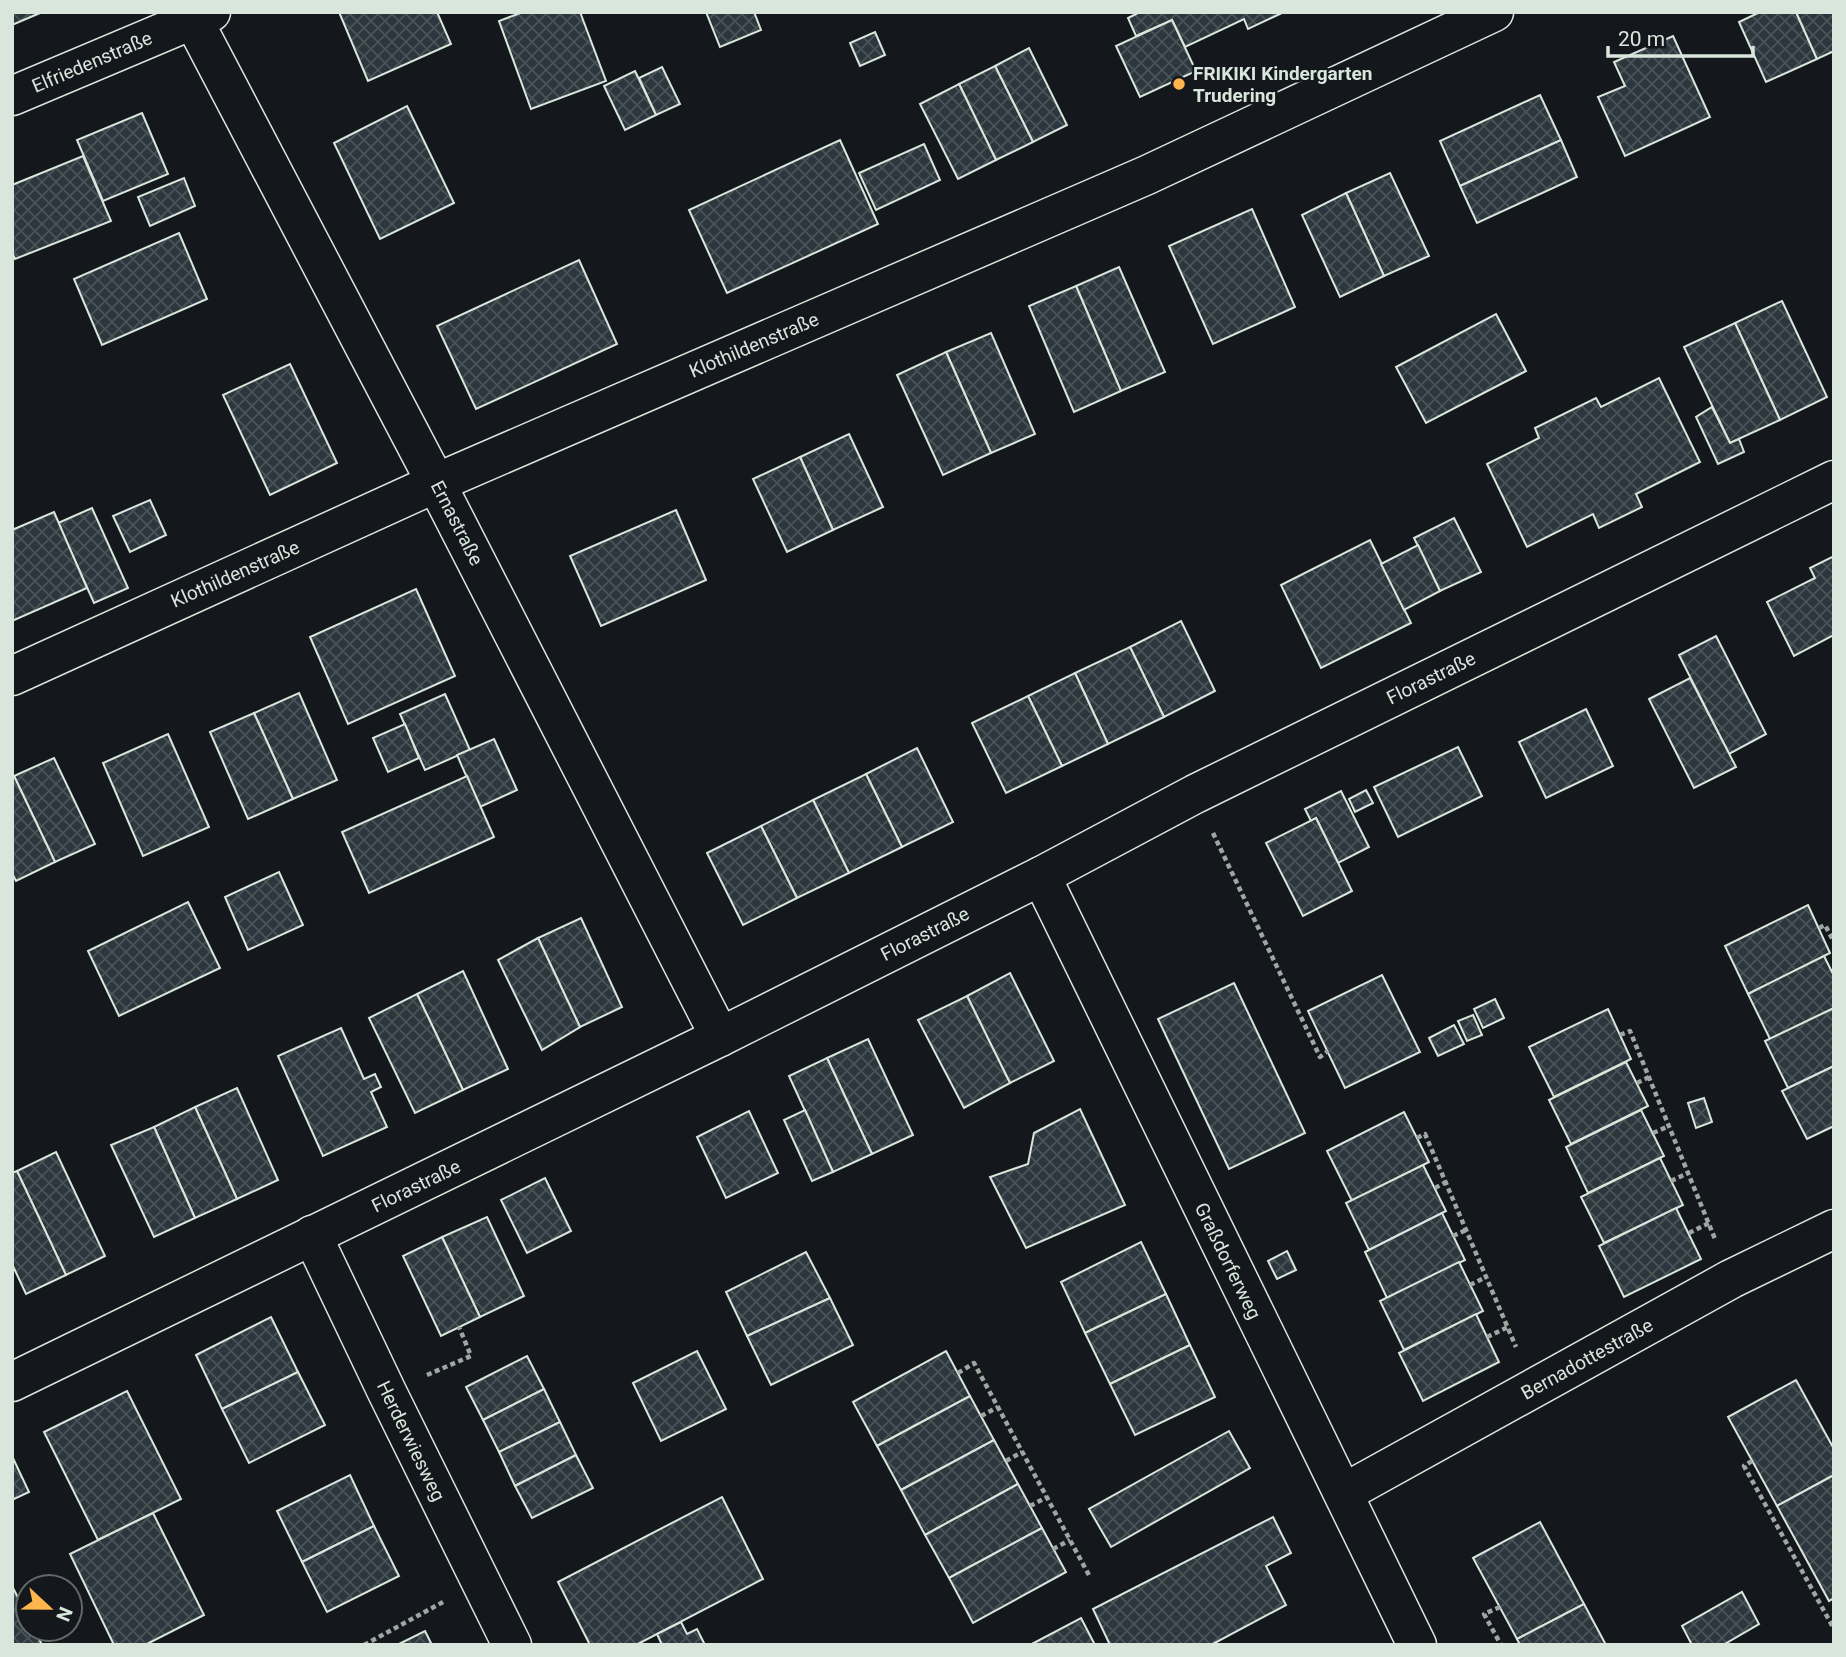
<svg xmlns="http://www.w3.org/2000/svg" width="1846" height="1657" viewBox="0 0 1846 1657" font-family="Roboto,sans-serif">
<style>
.building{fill:url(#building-cross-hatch);stroke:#d8e6dc;stroke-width:2}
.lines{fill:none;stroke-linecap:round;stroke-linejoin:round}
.street-casing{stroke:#d8e6dc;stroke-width:41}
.secondary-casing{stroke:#d8e6dc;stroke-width:41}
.path{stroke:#9da8a2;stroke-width:4.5;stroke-dasharray:5 3.5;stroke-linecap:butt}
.street{stroke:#14181c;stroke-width:38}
.secondary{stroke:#14181c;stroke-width:38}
.poi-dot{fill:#ffb74d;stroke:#14181c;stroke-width:2.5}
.labels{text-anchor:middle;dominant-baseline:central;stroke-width:5;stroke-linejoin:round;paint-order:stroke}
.street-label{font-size:19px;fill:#d8e6dc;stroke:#14181c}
.poi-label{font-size:19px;font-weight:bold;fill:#d8e6dc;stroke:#14181c;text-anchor:start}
</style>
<defs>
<pattern id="building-cross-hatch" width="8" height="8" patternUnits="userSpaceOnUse" patternTransform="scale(1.75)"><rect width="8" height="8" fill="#2c363c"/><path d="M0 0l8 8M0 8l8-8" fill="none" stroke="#4a5358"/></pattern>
</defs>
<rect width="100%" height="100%" fill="#14181c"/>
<g class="building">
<path d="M12 12H40V13L12 25Z"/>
<path d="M339 12H437L451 44 368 81Z"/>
<path d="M523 12H580L606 81 531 109 499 21Z"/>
<path d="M706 12H754L761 30 720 47Z"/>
<path d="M1140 12H1284L1248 29 1244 19 1185 47 1172 20 1136 36 1128 18Z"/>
<path d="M1760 12H1796L1817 59 1766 82 1739 22Z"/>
<path d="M1796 12H1834V51L1817 59Z"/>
<path d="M1172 20 1196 71 1140 97 1116 46Z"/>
<path d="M875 32 885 55 860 66 850 43Z"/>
<path d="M1673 36 1710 117 1625 156 1598 97 1625 86 1614 62Z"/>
<path d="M1029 48 1067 125 1033 142 995 66Z"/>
<path d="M995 66 1033 142 996 160 959 84Z"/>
<path d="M662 67 680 104 656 115 639 78Z"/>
<path d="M635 71 656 115 625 130 604 86Z"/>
<path d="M959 84 996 160 958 179 920 104Z"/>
<path d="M1540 95 1561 140 1460 186 1440 141Z"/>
<path d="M407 106 454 203 380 239 334 143Z"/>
<path d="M142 113 168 174 103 201 77 140Z"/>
<path d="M840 140 878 224 727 293 689 210Z"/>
<path d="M1561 140 1577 177 1477 223 1460 186Z"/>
<path d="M924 144 940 180 876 210 859 173Z"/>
<path d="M83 156 111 221 15 259 12 252V185Z"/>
<path d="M1390 173 1429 256 1384 276 1346 193Z"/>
<path d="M184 178 195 206 150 226 138 197Z"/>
<path d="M1346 193 1384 276 1340 297 1302 215Z"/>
<path d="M1252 209 1295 307 1213 344 1169 246Z"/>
<path d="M179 233 207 299 102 345 74 279Z"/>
<path d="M579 260 617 344 476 409 437 326Z"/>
<path d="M1119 267 1165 372 1121 391 1076 286Z"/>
<path d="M1076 286 1121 391 1074 412 1029 306Z"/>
<path d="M1782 301 1827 397 1780 420 1735 323Z"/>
<path d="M1496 314 1526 371 1426 423 1396 367Z"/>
<path d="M1735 323 1780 420 1730 443 1684 347Z"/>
<path d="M991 333 1035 434 991 453 946 352Z"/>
<path d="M946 352 991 453 943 475 897 375Z"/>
<path d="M290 364 337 463 270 495 223 395Z"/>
<path d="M1659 378 1700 462 1636 494 1642 507 1599 528 1593 514 1527 547 1487 464 1539 438 1535 428 1596 398 1601 407Z"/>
<path d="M1712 407 1730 443 1739 439 1744 452 1718 464 1696 417Z"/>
<path d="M849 434 883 507 833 530 800 457Z"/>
<path d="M800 457 833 530 787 552 753 479Z"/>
<path d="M150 500 166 535 130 552 113 516Z"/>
<path d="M92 508 128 588 94 603 58 523Z"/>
<path d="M676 510 706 580 601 626 570 556Z"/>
<path d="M54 512 87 588 12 621V530Z"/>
<path d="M1454 518 1481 572 1440 591 1414 538Z"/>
<path d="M1370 540 1411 623 1321 668 1281 585Z"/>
<path d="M1418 545 1440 591 1404 610 1381 564Z"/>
<path d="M1834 556V635L1794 656 1767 602 1815 578 1810 568Z"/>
<path d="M416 589 455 676 348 724 310 637Z"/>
<path d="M1181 621 1215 691 1164 717 1130 647Z"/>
<path d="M1716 636 1766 734 1729 754 1679 655Z"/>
<path d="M1130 647 1164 717 1108 744 1075 673Z"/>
<path d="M1075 673 1108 744 1062 766 1028 696Z"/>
<path d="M1690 678 1736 767 1694 788 1649 699Z"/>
<path d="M299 693 337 780 293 799 254 713Z"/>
<path d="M445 694 470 750 425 770 400 714Z"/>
<path d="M1028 696 1062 766 1006 793 972 723Z"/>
<path d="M1586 709 1613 766 1546 798 1519 742Z"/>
<path d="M254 713 293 799 248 819 210 732Z"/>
<path d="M405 724 419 758 388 772 373 738Z"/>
<path d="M168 734 209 827 143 856 103 763Z"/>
<path d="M494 739 517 790 480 807 457 755Z"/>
<path d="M1458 747 1482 796 1398 837 1374 787Z"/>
<path d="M917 748 953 822 902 847 866 774Z"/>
<path d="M54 758 95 844 55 862 14 776Z"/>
<path d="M866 774 902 847 849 873 813 800Z"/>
<path d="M14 776 55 862 16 881 12 873V777Z"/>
<path d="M467 776 494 837 369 893 342 832Z"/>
<path d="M1366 790 1373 803 1355 812 1349 799Z"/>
<path d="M1341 791 1369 847 1338 863 1316 818 1311 821 1305 809Z"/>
<path d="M813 800 849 873 797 898 761 826Z"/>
<path d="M1316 818 1352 891 1303 916 1266 843Z"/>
<path d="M761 826 797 898 743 925 707 853Z"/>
<path d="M279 872 303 925 248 950 225 897Z"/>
<path d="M188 902 220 968 119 1016 88 951Z"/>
<path d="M1808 905 1830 953 1748 994 1725 946Z"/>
<path d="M581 918 622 1007 580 1027 538 938Z"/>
<path d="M538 938 580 1027 542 1050 498 960Z"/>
<path d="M1824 956 1834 976V1008L1770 1039 1748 994Z"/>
<path d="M463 971 508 1069 463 1090 417 994Z"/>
<path d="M1010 973 1054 1061 1010 1083 967 996Z"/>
<path d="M1382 975 1420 1052 1345 1088 1308 1011Z"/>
<path d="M1234 983 1305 1133 1229 1169 1158 1019Z"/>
<path d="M417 994 463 1090 415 1113 369 1018Z"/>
<path d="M967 996 1010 1083 964 1108 918 1020Z"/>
<path d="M1495 999 1504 1018 1483 1028 1474 1009Z"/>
<path d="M1834 1008V1066L1788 1088 1765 1041Z"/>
<path d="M1608 1009 1631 1059 1554 1097 1529 1047Z"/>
<path d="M1473 1015 1482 1035 1467 1041 1458 1021Z"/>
<path d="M1454 1025 1464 1044 1438 1056 1429 1038Z"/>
<path d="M341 1028 364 1079 375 1074 381 1087 371 1092 387 1127 323 1156 278 1056Z"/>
<path d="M868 1039 913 1135 872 1154 827 1058Z"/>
<path d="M827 1058 872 1154 833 1172 789 1076Z"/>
<path d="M1626 1062 1648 1106 1571 1144 1549 1100Z"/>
<path d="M1834 1066V1126L1807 1139 1782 1091Z"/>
<path d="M237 1088 278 1180 237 1199 195 1107Z"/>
<path d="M1704 1098 1712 1122 1696 1128 1688 1103Z"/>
<path d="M195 1107 237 1199 195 1218 154 1127Z"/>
<path d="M1080 1109 1125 1205 1026 1248 990 1177 1028 1164 1034 1133Z"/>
<path d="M805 1110 833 1172 812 1181 784 1120Z"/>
<path d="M1641 1110 1664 1156 1588 1193 1566 1147Z"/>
<path d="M749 1111 778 1173 726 1198 697 1137Z"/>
<path d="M1404 1112 1429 1162 1352 1201 1327 1151Z"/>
<path d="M154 1127 195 1218 154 1237 111 1145Z"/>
<path d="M56 1152 105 1256 66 1275 17 1171Z"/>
<path d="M1660 1158 1683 1205 1604 1243 1581 1197Z"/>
<path d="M1423 1165 1446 1211 1369 1250 1346 1203Z"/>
<path d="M17 1171 66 1275 26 1294 12 1264V1173Z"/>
<path d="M545 1178 571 1231 527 1253 501 1200Z"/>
<path d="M1676 1208 1701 1259 1624 1297 1599 1246Z"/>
<path d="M1442 1213 1465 1260 1387 1298 1365 1252Z"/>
<path d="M487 1217 524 1296 480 1317 442 1237Z"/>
<path d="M442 1237 480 1317 441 1336 403 1256Z"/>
<path d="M1141 1242 1166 1294 1085 1333 1061 1282Z"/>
<path d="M1287 1251 1296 1270 1277 1279 1268 1261Z"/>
<path d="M806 1252 830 1298 747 1336 726 1292Z"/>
<path d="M1459 1262 1483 1311 1404 1350 1380 1301Z"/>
<path d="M1166 1294 1190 1345 1110 1384 1085 1333Z"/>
<path d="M830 1298 853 1345 771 1385 747 1336Z"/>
<path d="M1476 1314 1499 1362 1423 1401 1399 1353Z"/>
<path d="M271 1317 298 1372 222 1409 196 1355Z"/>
<path d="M1190 1345 1215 1397 1135 1435 1110 1384Z"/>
<path d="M697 1351 726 1409 661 1441 633 1383Z"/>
<path d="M946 1351 970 1396 877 1446 853 1402Z"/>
<path d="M527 1356 544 1389 483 1420 466 1387Z"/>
<path d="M298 1372 325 1425 249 1463 222 1409Z"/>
<path d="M1796 1380 1834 1449V1475L1777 1506 1728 1417Z"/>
<path d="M544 1389 560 1422 499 1452 483 1420Z"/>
<path d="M127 1391 181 1499 98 1540 44 1432Z"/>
<path d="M970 1396 994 1440 901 1490 877 1446Z"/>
<path d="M560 1422 576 1455 515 1486 499 1452Z"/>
<path d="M1229 1431 1250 1468 1111 1547 1089 1509Z"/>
<path d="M994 1440 1018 1484 925 1535 901 1490Z"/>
<path d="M576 1455 593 1488 532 1518 515 1486Z"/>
<path d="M12 1456 29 1492 12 1500Z"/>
<path d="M350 1475 374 1526 302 1562 277 1511Z"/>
<path d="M1834 1475V1598L1829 1601 1777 1506Z"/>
<path d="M1018 1484 1042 1528 949 1578 925 1535Z"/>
<path d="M722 1497 763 1579 636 1645H590L558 1582Z"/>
<path d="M153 1513 204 1615 145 1645H114L70 1554Z"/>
<path d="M1273 1517 1291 1553 1266 1566 1286 1605 1211 1645H1110L1093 1609Z"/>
<path d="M1540 1522 1584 1604 1517 1639 1473 1558Z"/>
<path d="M374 1526 399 1576 327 1612 302 1562Z"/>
<path d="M1042 1528 1066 1572 973 1623 949 1578Z"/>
<path d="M12 1586 28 1617V1629H34L42 1645H12Z"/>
<path d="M1742 1592 1759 1624 1723 1645H1692L1682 1626Z"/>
<path d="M1584 1604 1606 1645H1520L1517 1639Z"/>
<path d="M1081 1618 1095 1645H1030Z"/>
<path d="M681 1622 687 1634 697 1629 705 1645H662L657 1634Z"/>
<path d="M425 1631 432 1645H397Z"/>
</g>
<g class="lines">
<defs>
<g id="street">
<path d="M189 12 436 483 720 1037"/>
<path d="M12 96 211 12"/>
<path d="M12 676 436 483 1147 175 1494 12"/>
<path d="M1041 876 1417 1645"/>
<path d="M312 1235 387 1392 512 1645"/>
<path d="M1344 1493 1731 1279 1834 1229"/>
</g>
<path id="secondary" d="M12 1382 720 1037 1041 876 1195 794 1834 480"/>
</defs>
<use href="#street" class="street-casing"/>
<use href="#secondary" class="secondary-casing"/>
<g class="path">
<path d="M1213 833 1320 1057 1328 1051"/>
<path d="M1819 928 1825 925 1834 942"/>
<path d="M1620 1035 1630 1031 1715 1239"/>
<path d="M1637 1083 1649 1077"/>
<path d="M1653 1133 1669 1126"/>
<path d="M1417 1138 1425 1134 1516 1347"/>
<path d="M1671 1181 1688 1173"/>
<path d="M1435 1188 1446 1182"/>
<path d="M1689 1233 1709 1223"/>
<path d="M1453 1236 1466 1230"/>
<path d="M1470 1285 1486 1277"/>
<path d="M1487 1337 1508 1327"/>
<path d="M958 1373 974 1363 1090 1577"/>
<path d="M427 1375 471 1356 459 1327"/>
<path d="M981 1416 998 1407"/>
<path d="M1006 1461 1022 1452"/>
<path d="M1752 1461 1744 1466 1834 1629"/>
<path d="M1030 1506 1047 1497"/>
<path d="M1053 1549 1070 1540"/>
<path d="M1500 1607 1484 1614 1501 1645"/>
<path d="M364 1645 443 1602"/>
</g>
<use href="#street" class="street"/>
<use href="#secondary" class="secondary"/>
</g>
<circle class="poi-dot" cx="1179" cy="84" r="7"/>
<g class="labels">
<g class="street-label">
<text transform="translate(92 62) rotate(-23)">Elfriedenstraße</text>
<text transform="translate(754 345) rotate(-23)">Klothildenstraße</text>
<text transform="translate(457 523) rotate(63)">Ernastraße</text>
<text transform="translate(235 574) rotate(-24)">Klothildenstraße</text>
<text transform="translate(1431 678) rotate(-26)">Florastraße</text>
<text transform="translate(925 934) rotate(-27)">Florastraße</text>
<text transform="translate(416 1186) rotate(-26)">Florastraße</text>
<text transform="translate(1228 1261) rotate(64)">Graßdorferweg</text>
<text transform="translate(1587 1359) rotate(-29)">Bernadottestraße</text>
<text transform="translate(411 1441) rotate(64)">Herderwiesweg</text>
</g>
<g class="poi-label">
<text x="1193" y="73">FRIKIKI Kindergarten<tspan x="1193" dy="22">Trudering</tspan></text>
</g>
</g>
<rect width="1846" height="1657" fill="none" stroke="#d8e6dc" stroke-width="28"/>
<g transform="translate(49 1608) rotate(112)"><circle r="33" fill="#14181c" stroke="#626a69" stroke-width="2"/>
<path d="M0-5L12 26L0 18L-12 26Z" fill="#ffb74d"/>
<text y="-10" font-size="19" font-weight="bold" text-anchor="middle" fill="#d8e6dc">N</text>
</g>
<path d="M1608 46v10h145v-10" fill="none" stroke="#d8e6dc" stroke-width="3.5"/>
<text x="1618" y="46" font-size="21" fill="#d8e6dc" stroke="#14181c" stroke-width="5" paint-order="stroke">20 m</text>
</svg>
